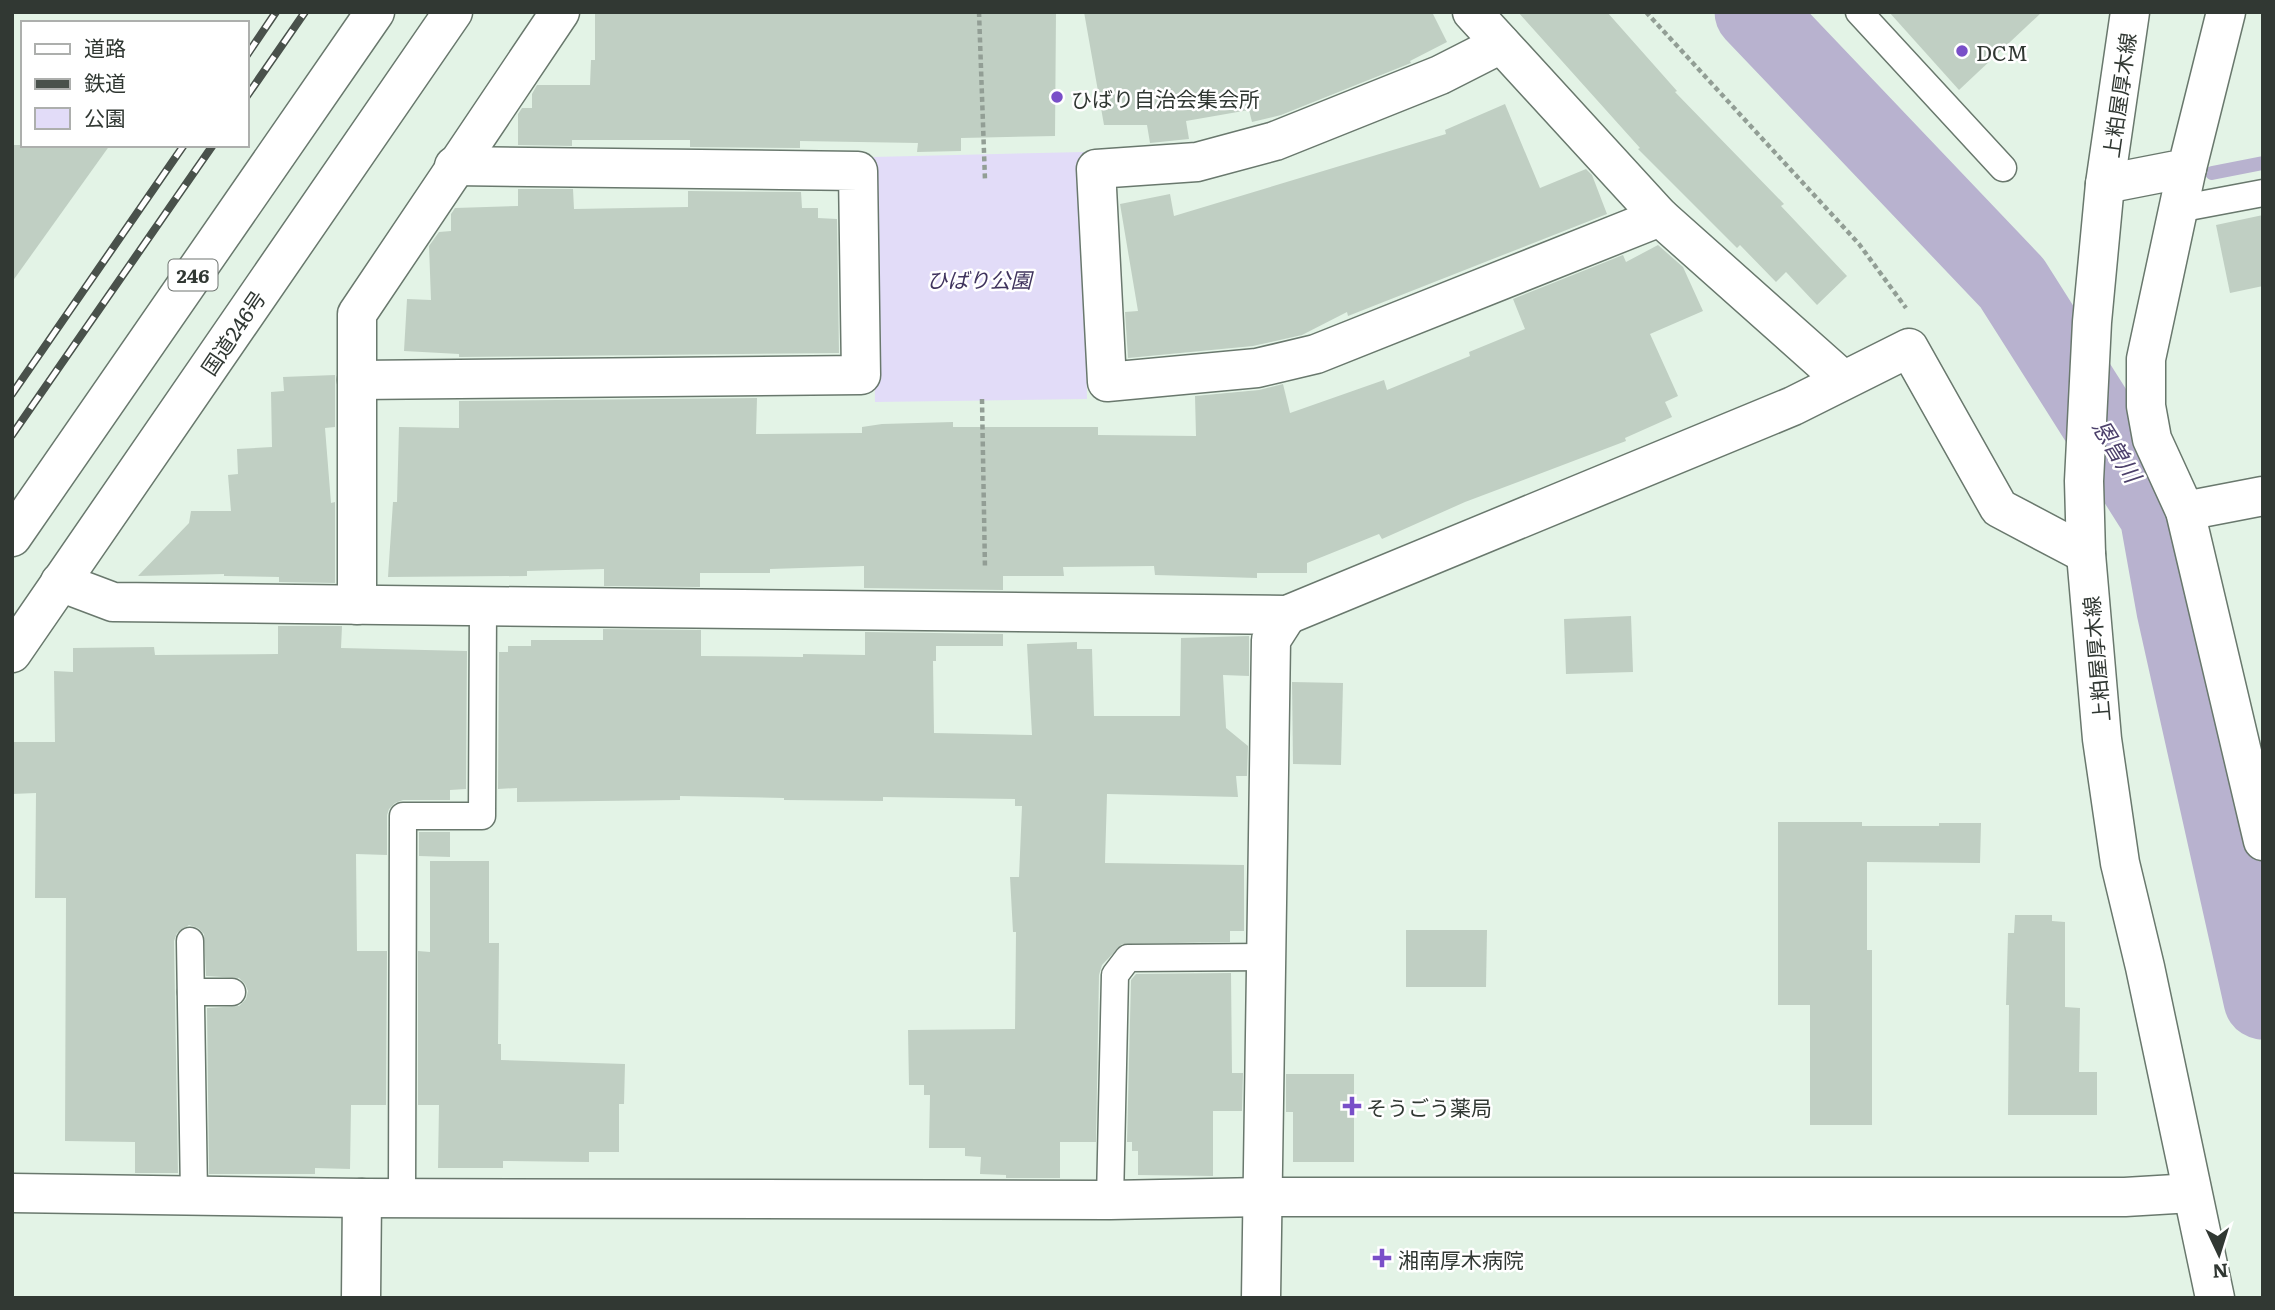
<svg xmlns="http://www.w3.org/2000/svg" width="2275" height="1310" viewBox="0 0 2275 1310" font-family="Literata,'Noto Sans JP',serif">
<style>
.green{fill:#e2dcf8}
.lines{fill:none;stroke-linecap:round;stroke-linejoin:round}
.stream{stroke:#b8b2cf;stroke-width:14}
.river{stroke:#b8b2cf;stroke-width:79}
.building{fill:#c0cfc3}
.service-casing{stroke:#69786d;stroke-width:29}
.minor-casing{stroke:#69786d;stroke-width:41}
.secondary-casing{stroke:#69786d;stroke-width:41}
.trunk-casing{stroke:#69786d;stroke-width:41}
.path{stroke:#929e95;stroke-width:4.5;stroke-dasharray:5 3.5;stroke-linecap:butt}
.service{stroke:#fff;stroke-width:26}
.minor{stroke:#fff;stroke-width:38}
.secondary{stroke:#fff;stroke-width:38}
.trunk{stroke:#fff;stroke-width:38}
.rail-casing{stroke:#49514b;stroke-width:8}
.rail{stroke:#fff;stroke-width:5;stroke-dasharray:16;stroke-linecap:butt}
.poi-dot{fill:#794fc8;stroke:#fff;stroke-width:2.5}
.labels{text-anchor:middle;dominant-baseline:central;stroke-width:5;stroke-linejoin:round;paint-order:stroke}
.shield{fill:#fff;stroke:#6f7470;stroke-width:2}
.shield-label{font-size:19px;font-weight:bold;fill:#313833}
.poi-label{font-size:21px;fill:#313833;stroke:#fff;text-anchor:start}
.street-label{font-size:21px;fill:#313833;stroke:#fff}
.park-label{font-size:21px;font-style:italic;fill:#40345e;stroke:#fff}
.water-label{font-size:23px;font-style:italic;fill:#4c406b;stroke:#fff}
</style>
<rect width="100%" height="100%" fill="#e3f3e6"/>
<path class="green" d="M1084 152 1087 399 875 402 872 157Z"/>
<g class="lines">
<path class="stream" d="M2212 173 2263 163"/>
<path class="river" d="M1754 12 2012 283 2159 515 2176 610 2263 1000"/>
</g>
<g class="building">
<path d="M595 12H1056L1055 136 961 138V151L917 152 918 143 800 141V148L690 147V140H572V146L518 145V114L522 108H532V94L537 85H590L591 60H595Z"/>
<path d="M1084 12H1432L1447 42 1410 61 1411 63 1281 115 1252 122 1249 110 1186 121 1189 139 1150 143 1147 125H1104Z"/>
<path d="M1518 12H1607L1677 91 1675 92 1784 204 1781 206 1847 276 1817 305 1786 272 1776 282 1740 245 1737 248 1638 149 1640 148Z"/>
<path d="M1889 12H2042L1959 90Z"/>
<path d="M1505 104 1540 188 1586 169 1592 175 1607 214 1348 316 1347 312 1302 335 1253 346 1128 358 1125 312 1138 311 1120 204 1170 194 1174 216 1446 134 1445 130Z"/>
<path d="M12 145H110L12 282Z"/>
<path d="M518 189H573L574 209 688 207V191L801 192 802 208H818V218L837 219 839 353 459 357V354L404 351 407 299 431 300 429 246 439 232 451 231V214L455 208 518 206Z"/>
<path d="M2263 215V286L2230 293 2216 225Z"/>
<path d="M1658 245 1683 267 1703 311 1650 334 1678 396 1665 402 1672 417 1625 438 1626 441 1465 502 1382 539 1379 534 1307 563V573H1257V578L1155 575 1154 566 1063 567 1064 576H1003V590L864 588V566L770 569V573H700V587L604 586V569L527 571V576L388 577 393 502H397L399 427 459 428V401L757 398 756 434 862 433V427L882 424 953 422V427H1098V435L1196 436 1195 396 1259 390 1283 384 1290 413 1384 380 1387 390 1470 356 1469 352 1525 329 1513 299 1623 255 1626 262Z"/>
<path d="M335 375V427L325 428 331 503 335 502V583L279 582V577L224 576V574L138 576 189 523 191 511H231L228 475 238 474 237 449 272 447 271 392 284 391 283 377Z"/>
<path d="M1631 616 1633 672 1566 674 1564 619Z"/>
<path d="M278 626H342L341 648 467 651 466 789 450 790V800H403L395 803 389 809 387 815V855L356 854 357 951H387L386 1105H351L350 1169 315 1168V1174H209L207 1008 239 1006 246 999 248 991 245 984 239 978 206 976 204 934 198 928 189 925 177 933 174 941 178 1173H135V1142L65 1141 66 898H35L36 793 12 794V742H55L54 671 73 672V648L154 647 155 655 278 654Z"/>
<path d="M603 629 701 630V656L803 657V654L865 655V632L1003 634V646H936V661H933L934 733 1032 735 1027 644 1077 642V649H1092L1094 716H1180L1181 638 1249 636V676L1223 675 1226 728 1248 746 1247 776H1236L1238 797 1107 794 1105 863 1244 865V931H1230V942L1122 944 1102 965 1099 975 1096 1142H1060V1178H1006V1175L980 1174 981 1157 965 1156V1148H929L930 1095H924V1085H909L908 1030 1015 1029 1016 932H1013L1010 877H1019L1022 806H1015V799L883 797V801L784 800V798L680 796V800L517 802V788L498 789 499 652H508V646H531V640H603Z"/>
<path d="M1292 682 1343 683 1341 765 1293 764Z"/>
<path d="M1778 822H1862V826H1939V823H1981L1980 863 1867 862V950H1872V1125H1810V1005H1778Z"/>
<path d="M419 832H450V857L419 856Z"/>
<path d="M430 861H489V943H499L498 1044H501V1060L625 1064 624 1104H619V1152H589V1162L503 1161V1168H438L439 1105H418V951L430 952Z"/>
<path d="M2015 915H2052V921L2065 922V1007L2080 1008 2079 1072H2097V1115H2008L2009 1005H2006L2008 933H2014Z"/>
<path d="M1406 930H1487L1486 987H1406Z"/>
<path d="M1231 973 1232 1073H1243L1242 1111H1213V1176L1138 1175V1151H1132V1142H1127L1131 980 1136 974Z"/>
<path d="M1286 1074H1354V1162H1293V1112H1286Z"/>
</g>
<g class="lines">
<defs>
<g id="service">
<path d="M1859 12 2003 168"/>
<path d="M2178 209 2263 193"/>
<path d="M190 941 194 1195"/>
<path d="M191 992H232"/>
<path d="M402 1197 403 816H482L483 607"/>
<path d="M1110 1200 1115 975 1128 958 1267 957"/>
</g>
<g id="minor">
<path d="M1472 12 1660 217 1843 380"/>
<path d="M1501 44 1440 75 1275 141 1197 162 1096 169 1107 382 1257 368 1316 354 1660 217"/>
<path d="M2187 168 2146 359V406L2152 439 2185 511 2263 841"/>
<path d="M2105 184 2187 168 2226 12"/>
<path d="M357 380 861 375 858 171 454 166"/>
<path d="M2185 511 2263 496"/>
<path d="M60 582 113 602 1287 615 1793 406 1909 348 1999 508 2086 554"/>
<path d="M357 605V314L560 12"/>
<path d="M12 1193 362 1198 1110 1200 1262 1197H2125L2192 1193"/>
<path d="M361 1298 362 1198"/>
<path d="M1261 1298 1271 640 1287 615"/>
</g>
<path id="secondary" d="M2130 12 2105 184 2092 322 2084 481 2086 554 2102 739 2120 863 2145 967 2215 1298"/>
<g id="trunk">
<path d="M12 537 375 12"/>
<path d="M12 653 453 12"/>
</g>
</defs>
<use href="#service" class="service-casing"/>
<use href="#minor" class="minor-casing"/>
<use href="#secondary" class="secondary-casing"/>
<use href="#trunk" class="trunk-casing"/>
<g class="path">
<path d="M979 12 985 180"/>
<path d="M1646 12 1859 244 1906 308"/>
<path d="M982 399 985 569"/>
</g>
<use href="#service" class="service"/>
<use href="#minor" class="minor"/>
<use href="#secondary" class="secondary"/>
<use href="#trunk" class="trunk"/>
<defs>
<g id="rail">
<path d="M247 55 276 12"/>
<path d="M247 96 305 12"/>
<path d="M12 394 184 145"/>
<path d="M12 435 213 145"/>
</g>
</defs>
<use href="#rail" class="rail-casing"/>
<use href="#rail" class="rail"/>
</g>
<g class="poi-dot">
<circle cx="1962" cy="51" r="7"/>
<circle cx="1057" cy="97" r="7"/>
<path d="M1348.5 1095.5h7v7h7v7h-7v7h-7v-7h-7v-7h7z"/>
<path d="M1378.5 1247.5h7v7h7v7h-7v7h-7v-7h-7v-7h7z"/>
</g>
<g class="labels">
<rect class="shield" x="168.5" y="259.5" width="49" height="31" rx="5"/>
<g class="shield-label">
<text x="193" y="275">246</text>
</g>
<g class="poi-label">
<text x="1976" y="51">DCM</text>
<text x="1071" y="97">ひばり自治会集会所</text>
<text x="1366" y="1106">そうごう薬局</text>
<text x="1398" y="1258">湘南厚木病院</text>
</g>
<g class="street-label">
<text transform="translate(2118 95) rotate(-82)">上粕屋厚木線</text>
<text transform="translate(232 332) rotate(-56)">国道246号</text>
<text transform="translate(2095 659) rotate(-95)">上粕屋厚木線</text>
</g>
<g class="park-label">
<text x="979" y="278">ひばり公園</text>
</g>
<g class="water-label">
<text transform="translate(2118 450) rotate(58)">恩曽川</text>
</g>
</g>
<rect width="2275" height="1310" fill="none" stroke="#313833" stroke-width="28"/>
<rect x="21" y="21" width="228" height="126" fill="#ffffff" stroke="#adafad" stroke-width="2"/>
<rect x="35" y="44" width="35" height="10" fill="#ffffff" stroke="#adafad" stroke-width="2"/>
<text x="84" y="56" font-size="21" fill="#313833">道路</text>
<rect x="35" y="79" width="35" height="10" fill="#49514b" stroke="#adafad" stroke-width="2"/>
<text x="84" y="91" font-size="21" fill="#313833">鉄道</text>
<rect x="35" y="108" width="35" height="21" fill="#e2dcf8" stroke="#adafad" stroke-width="2"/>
<text x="84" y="126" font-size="21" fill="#313833">公園</text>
<g transform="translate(2219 1254) rotate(176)" stroke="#ffffff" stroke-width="5" paint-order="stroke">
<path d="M0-5L12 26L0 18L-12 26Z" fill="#313833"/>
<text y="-10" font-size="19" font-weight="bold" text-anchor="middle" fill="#313833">N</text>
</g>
</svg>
